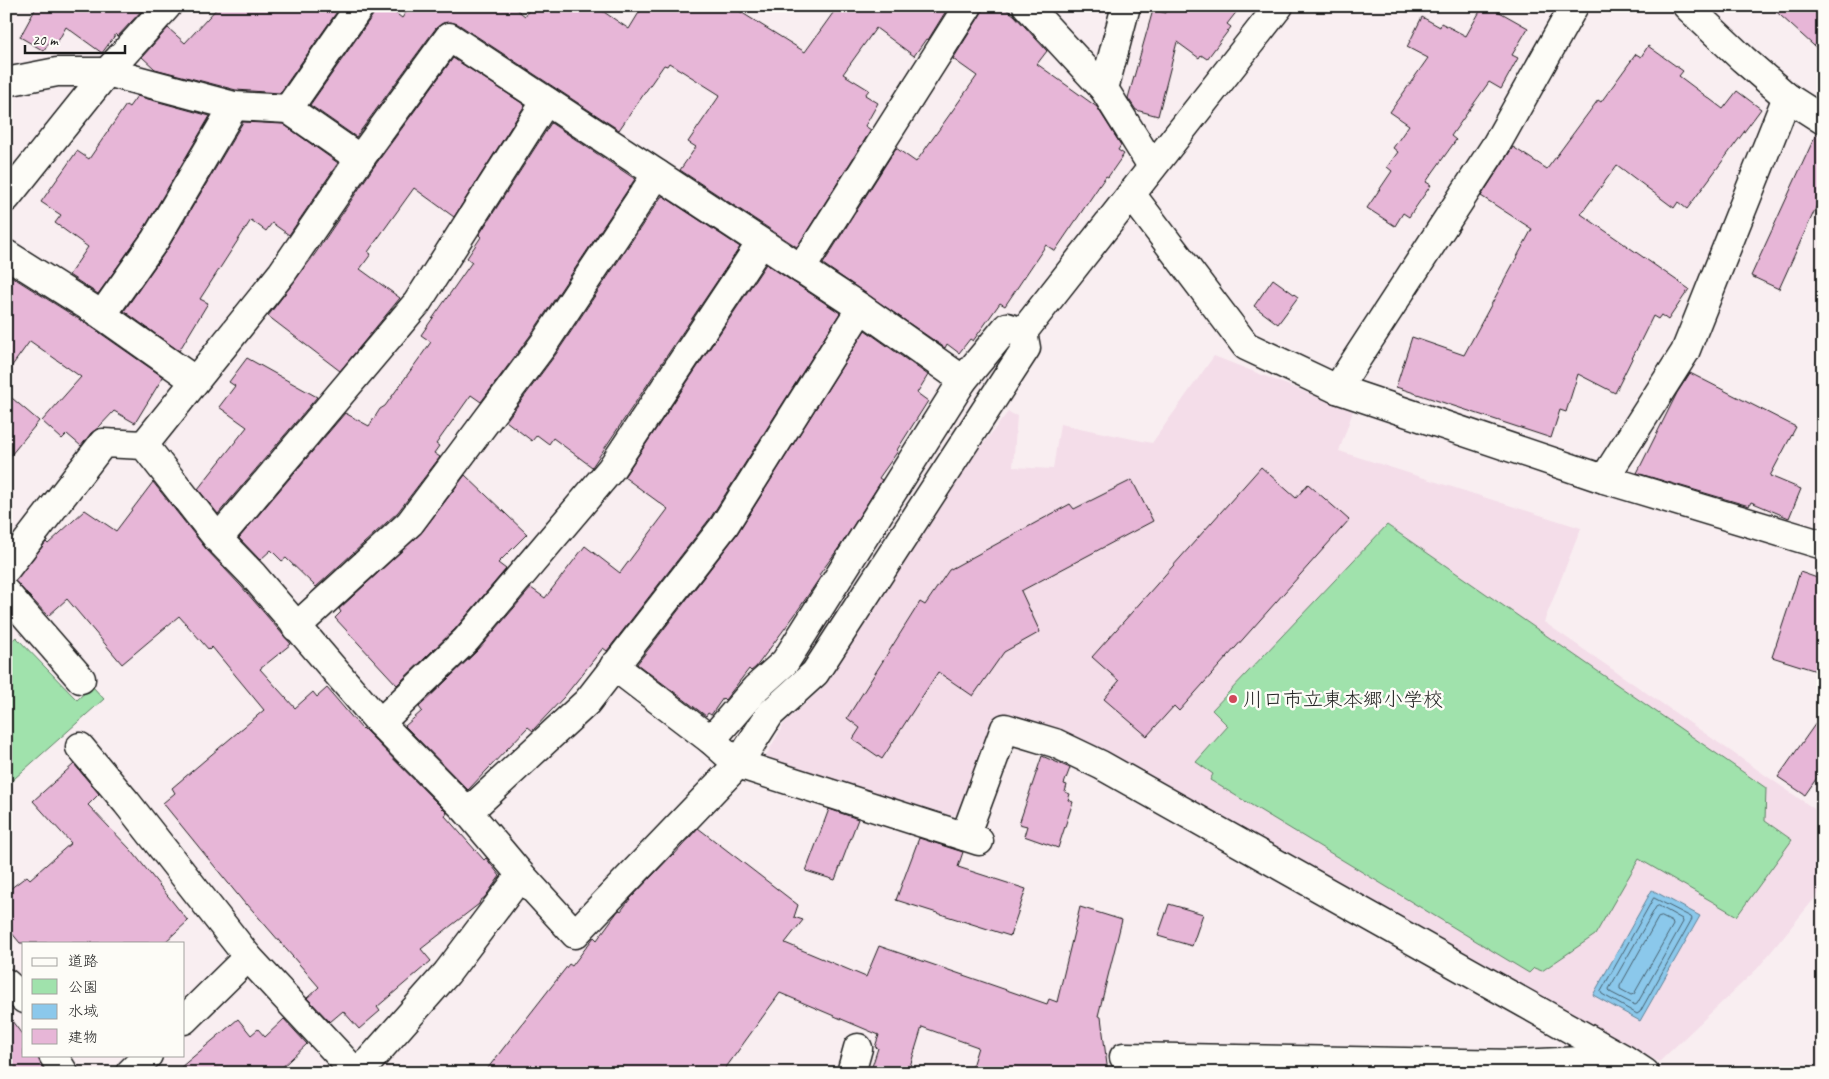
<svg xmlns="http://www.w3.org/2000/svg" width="1829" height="1079" viewBox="0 0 1829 1079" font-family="Caveat,'Klee One',sans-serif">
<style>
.built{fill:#f4dde9}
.green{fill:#a0e2ac;stroke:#5e7f64}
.water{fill:#8bc8eb;stroke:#5f8398}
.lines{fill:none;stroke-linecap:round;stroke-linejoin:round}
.shore{stroke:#48616f;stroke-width:1}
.building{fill:#e7b6d7;stroke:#1c1c1c}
.minor-casing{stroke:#1c1c1c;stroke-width:31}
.minor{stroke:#fdfcf7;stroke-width:28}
.poi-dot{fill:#d1495b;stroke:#fdfcf7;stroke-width:2}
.labels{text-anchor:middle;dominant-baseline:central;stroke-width:5;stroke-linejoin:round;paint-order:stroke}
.poi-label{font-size:20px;fill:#1c1c1c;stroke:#fdfcf7;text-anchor:start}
</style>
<rect width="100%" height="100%" fill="#f9eef1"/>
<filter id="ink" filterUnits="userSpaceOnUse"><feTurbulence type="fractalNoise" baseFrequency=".02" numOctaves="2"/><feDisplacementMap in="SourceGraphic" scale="10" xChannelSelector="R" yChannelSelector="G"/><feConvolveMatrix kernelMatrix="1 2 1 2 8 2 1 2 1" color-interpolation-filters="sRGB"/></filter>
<g filter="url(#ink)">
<path class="built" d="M1214 356 1353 411 1339 451 1581 528 1544 622 1823 815V888L1757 969 1659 1062 1132 770 1080 738 1003 713 963 810 953 816 764 759 785 722 826 685 953 482 1008 412 1017 416 1013 467 1053 469 1060 424 1152 443Z"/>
<g class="green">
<path d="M1387 525 1766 788 1765 821 1792 840 1737 916 1639 859 1595 935 1542 971 1534 968 1529 973 1210 780 1213 774 1196 762 1228 726 1212 710Z"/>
<path d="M16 637 77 700 92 686 104 699 6 786V646Z"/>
</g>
<path class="water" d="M1652 890 1700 916 1640 1021 1593 995Z"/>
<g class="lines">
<g class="shore">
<path d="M1654 898 1691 917 1692 919 1640 1012 1637 1014 1602 994 1601 992Z"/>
<path d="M1659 906 1682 919 1683 922 1637 1004 1635 1005 1610 992 1609 989 1656 907Z"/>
<path d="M1662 917 1672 922 1673 925 1634 994 1631 995 1620 989V986L1658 918Z"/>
</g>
</g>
<g class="building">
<path d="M37 6H143L145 7 118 36 116 34 102 53 66 27 57 43 51 39 44 51 20 37Z"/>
<path d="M219 6H341L280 93 236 90 155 69 142 57 168 28 185 43Z"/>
<path d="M375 6H386L402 18 410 6H512L525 16 532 6H595L629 29 643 6H731L805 52 838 6H949L928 40 926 39 914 56 876 28 843 74 869 90 865 95 878 103 865 126 871 130 797 247 680 170 696 147 688 142 720 95 669 63 667 66 664 65 619 130 458 24 451 22 443 23 436 28 356 137 310 105 373 15Z"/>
<path d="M984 6H1002L1014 15 1047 51 1037 64 1097 107 1121 145 1118 150 1124 154 1108 177 1106 176 1055 251 1046 245 1005 306 1000 303 973 341 970 339 959 353 947 344 945 348 823 264 896 148 916 162 977 76 953 59 981 14Z"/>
<path d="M1169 6H1241L1227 24 1231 27 1207 59 1201 55 1199 58 1177 42 1158 116 1136 110 1128 98 1153 10 1166 13Z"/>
<path d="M1483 6H1489L1528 28 1512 55 1518 58 1501 89 1489 82 1451 136 1456 140 1426 182 1431 185 1409 217 1403 213 1395 226 1367 208 1392 171 1387 167 1398 152 1393 148 1409 125 1390 112 1428 58 1407 47 1422 17 1440 27 1441 23 1466 36Z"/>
<path d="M1770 6H1823V54Z"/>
<path d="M1648 46 1683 71 1679 76 1723 109 1737 91 1761 109 1687 209 1678 202 1674 208 1617 165 1581 214 1689 289 1668 320 1661 315 1658 319 1653 316 1615 393 1578 374 1566 412 1560 410 1551 438 1396 387 1412 337 1464 355 1532 229 1481 196 1513 147 1547 169 1598 100 1601 102 1636 54 1641 57Z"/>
<path d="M453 58 525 105 454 217 414 188 368 252 371 254 360 269 400 298 340 371 268 316 315 254 373 168Z"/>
<path d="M137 96 210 116 142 232 98 294 69 275 88 247 55 223 61 215 41 202 77 151 89 159 126 105 129 107Z"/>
<path d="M243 122 283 124 338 163 289 235 272 223 266 231 251 220 200 299 208 303 179 351 124 311 168 248Z"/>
<path d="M551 123 635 179 530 336 481 402 471 395 436 444 439 446 434 453 440 457 398 512 316 587 286 558 282 561 271 550 260 560 239 538 345 413 369 426 380 409 385 406 431 342 421 335 472 262 467 258 481 237 479 235Z"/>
<path d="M1816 134 1823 136V192L1779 289 1751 276Z"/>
<path d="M663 196 740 247 592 467 553 438 549 444 537 435 532 441 506 421 556 354 661 197Z"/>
<path d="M766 264 840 313 711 517 607 651 603 648 564 697 534 729 533 731 528 727 468 790 405 726 422 711 419 707 478 650 531 588 545 598 585 546 620 573 668 509 624 477Z"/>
<path d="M6 273 93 328 163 377 135 423 114 411 98 428 91 433 81 446 67 434 62 439 42 421 81 377 30 341 6 374Z"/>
<path d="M1273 279 1298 297 1278 324 1254 306Z"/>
<path d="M865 330 928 375 917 393 928 401 897 450 898 451 879 478 882 480 843 542 819 575 821 576 794 616 756 667 751 671 749 669 725 700 723 698 711 715 708 713 706 716 637 664 737 534Z"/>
<path d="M247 358 317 397 218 514 198 489 247 427 219 407 235 386 229 382Z"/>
<path d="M1690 373 1796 427 1770 476 1801 489 1789 518 1751 502 1749 506 1637 473 1677 393Z"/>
<path d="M6 393 39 421 6 461Z"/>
<path d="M1261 467 1296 498 1308 484 1349 520 1179 711 1174 706 1147 736 1104 699 1119 681 1092 657Z"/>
<path d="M465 475 527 534 498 563 506 569 455 629 397 685 335 618 341 612 339 609 422 532Z"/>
<path d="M1132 480 1153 521 1021 591 1040 632 1004 652 973 696 938 672 882 759 853 739 860 728 847 718 920 602 925 605 949 570 1070 504 1074 509Z"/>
<path d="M153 482 206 549 241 586 291 644 260 669 295 708 313 692 317 697 327 688 362 729 363 728 447 813 445 816 484 860 486 858 500 876 485 897 480 901 479 904 421 949 431 961 377 1007 380 1011 359 1029 343 1011 330 1022 307 998 319 987 247 904 246 905 163 803 175 793 172 788 264 710 212 647 209 650 179 616 122 664 67 599 48 616 15 581 46 542 48 544 85 510 116 531Z"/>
<path d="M1800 572 1823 580V673L1772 657Z"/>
<path d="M1823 713V769L1805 795 1778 777Z"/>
<path d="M1042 756 1070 768 1064 784 1067 785 1065 792 1070 794 1068 800 1073 802 1058 848 1024 836 1027 826 1019 824Z"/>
<path d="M74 764 99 794 88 805 131 850 188 921 164 943H20L6 926V892L27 876 30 879 71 843 33 801Z"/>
<path d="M829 809 858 819 835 880 806 871Z"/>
<path d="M698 828 798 905 794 917 803 920 785 943 866 977 879 946 1047 1004 1049 999 1057 1002 1080 907 1122 920 1098 1016 1101 1017 1108 1073H970L978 1047 922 1027 908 1073H870L878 1048 875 1047 879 1035 780 993 722 1073H484L569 964 572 966 594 937 597 940 618 911 620 910 621 911 630 899 672 855 673 856Z"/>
<path d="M919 838 963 852 958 867 1026 889 1010 936 896 900Z"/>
<path d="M1169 904 1203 914 1192 946 1158 936Z"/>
<path d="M6 1013 24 1037V1055H37L46 1073H6Z"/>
<path d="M238 1019 251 1035 258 1029 265 1037 284 1019 307 1044 276 1073H174Z"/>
</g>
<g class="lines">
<defs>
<g id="minor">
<path d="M1027 6 1104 89 1152 166"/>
<path d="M1687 6 1743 59 1787 97 1823 120"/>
<path d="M6 82 57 72H107L234 106 288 109 360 159"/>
<path d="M1104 89 1126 6"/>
<path d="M288 109 360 6"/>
<path d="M1131 194 1246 346 1337 389 1604 479 1823 545"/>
<path d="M6 198 107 72 167 6"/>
<path d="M6 254 102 315 194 380"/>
<path d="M801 269 968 6"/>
<path d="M102 315 155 240 234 106"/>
<path d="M1337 389 1496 145 1574 6"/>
<path d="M144 445 282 273 360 159 449 37 861 308 963 380 1007 327 1023 332"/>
<path d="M1604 479 1685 352 1787 97"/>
<path d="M218 539 417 303 546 101"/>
<path d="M6 569 103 443 144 445 218 539 253 575 380 723 468 812 521 875 575 934 738 764 770 714 815 673 1026 348 1023 332 1279 6"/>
<path d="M6 593 81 679"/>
<path d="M296 627 410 523 543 345 657 174"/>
<path d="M614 666 711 740 738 764 979 841"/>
<path d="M380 723 466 640 611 469 761 243"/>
<path d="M711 740 756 688 785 662 963 380"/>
<path d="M80 747 127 803 248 957 356 1073"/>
<path d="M468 812 587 702 724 526 861 308"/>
<path d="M965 836 1005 728 1055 743 1101 765 1624 1059 1645 1073"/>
<path d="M6 983 24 999"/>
<path d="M184 1020 248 957"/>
<path d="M53 1055 64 1073"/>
<path d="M1124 1057 1517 1064 1624 1059"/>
<path d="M130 1073 148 1055"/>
<path d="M356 1073 371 1059 447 973 521 875"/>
<path d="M851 1073 858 1048"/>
</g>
</defs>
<use href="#minor" class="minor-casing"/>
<use href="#minor" class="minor"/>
</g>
</g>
<circle class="poi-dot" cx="1233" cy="699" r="5"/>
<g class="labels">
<g class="poi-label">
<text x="1243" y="699">川口市立東本郷小学校</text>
</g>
</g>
<rect width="1829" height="1079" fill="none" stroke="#fdfcf7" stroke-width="25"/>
<rect x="12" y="12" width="1804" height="1054" fill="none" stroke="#1c1c1c" stroke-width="2" filter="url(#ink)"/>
<rect x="22" y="942" width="162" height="115" fill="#fdfcf7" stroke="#a3a29f"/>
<rect x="32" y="958" width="25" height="8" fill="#fdfcf7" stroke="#a3a29f"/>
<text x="68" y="966" font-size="15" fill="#1c1c1c">道路</text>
<rect x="32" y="979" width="25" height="15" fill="#a0e2ac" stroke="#a3a29f"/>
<text x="68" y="992" font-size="15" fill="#1c1c1c">公園</text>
<rect x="32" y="1004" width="25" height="15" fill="#8bc8eb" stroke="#a3a29f"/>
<text x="68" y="1016" font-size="15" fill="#1c1c1c">水域</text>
<rect x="32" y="1029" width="25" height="15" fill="#e7b6d7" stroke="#a3a29f"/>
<text x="68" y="1042" font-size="15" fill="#1c1c1c">建物</text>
<path d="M25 45v8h100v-8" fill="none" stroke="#1c1c1c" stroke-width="2.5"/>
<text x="32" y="45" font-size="15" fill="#1c1c1c" stroke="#fdfcf7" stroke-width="4" paint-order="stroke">20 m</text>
</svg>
